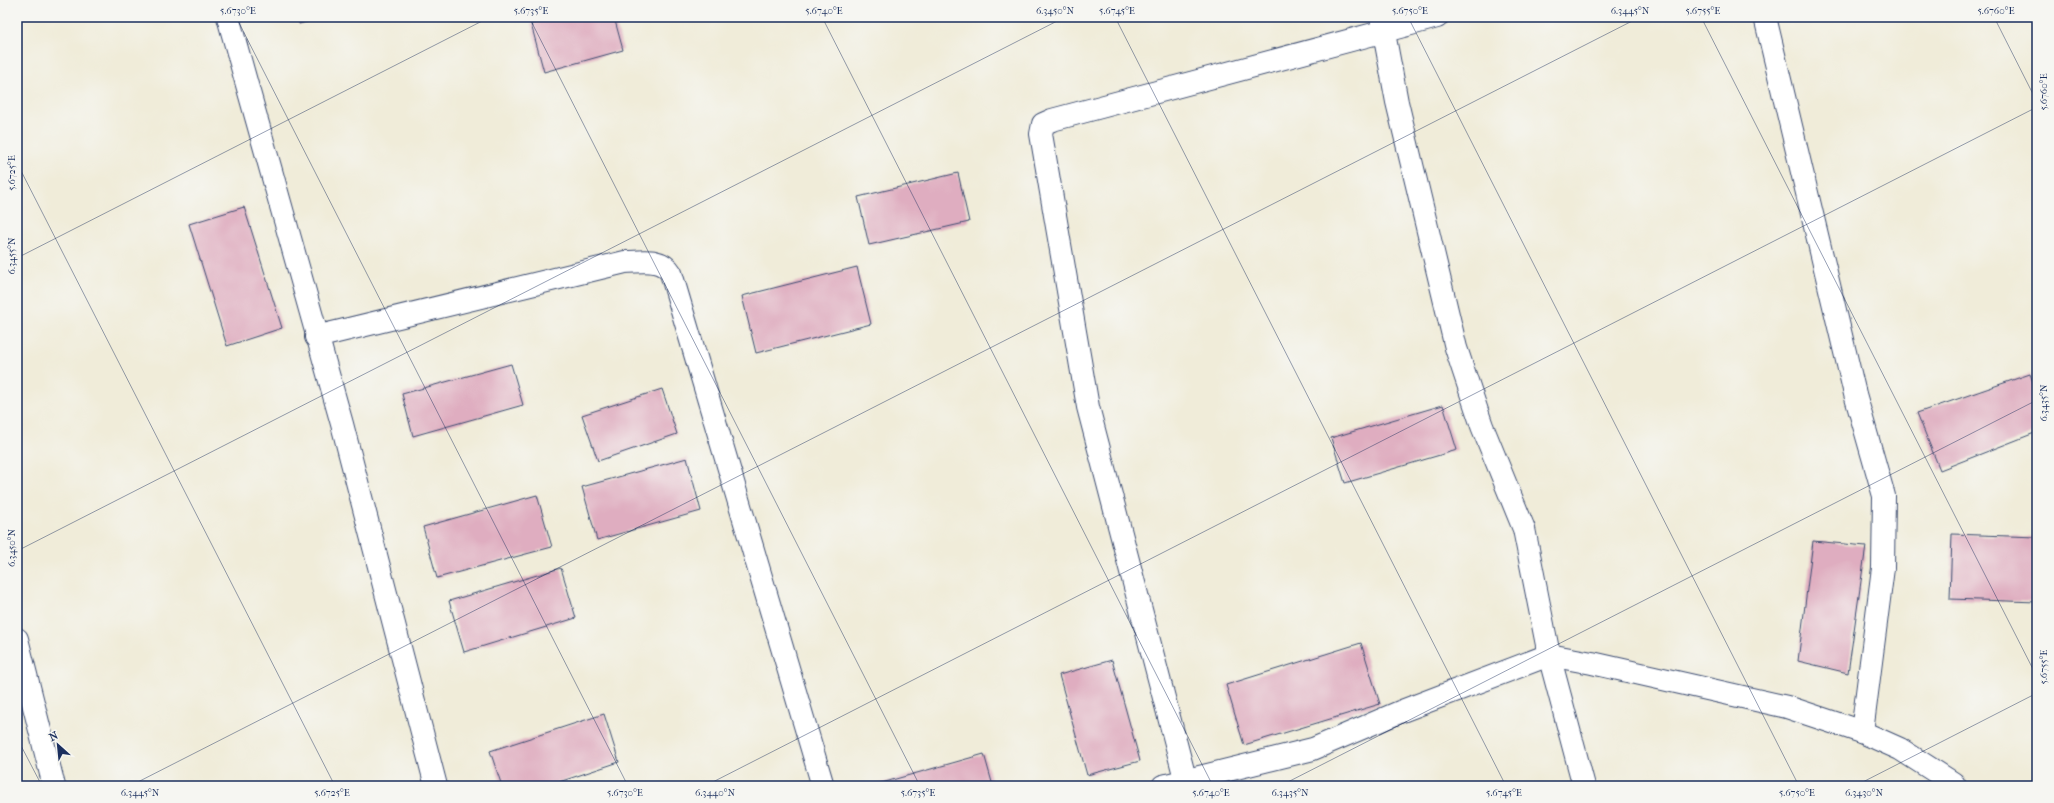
<svg xmlns="http://www.w3.org/2000/svg" width="2054" height="803" viewBox="0 0 2054 803" font-family="'IM FELL French Canon',serif">
<style>
.building{fill:#dfadc0}
.lines{fill:none;stroke-linecap:round;stroke-linejoin:round}
.minor-casing{stroke:#3b4b70;stroke-width:24}
.minor{stroke:#fff;stroke-width:22}
.ticks{fill:none;stroke:#1b2f5e;stroke-width:1;stroke-opacity:0.45}
.neatline{fill:none;stroke:#1b2f5e;stroke-width:1.5}
.ticks-label{font-size:10px;text-anchor:middle;fill:#1b2f5e}
</style>
<rect width="100%" height="100%" fill="#f6f6f2"/>
<filter id="ink" filterUnits="userSpaceOnUse"><feTurbulence type="fractalNoise" baseFrequency=".025" numOctaves="2"/><feDisplacementMap in="SourceGraphic" scale="8" xChannelSelector="R" yChannelSelector="G"/><feConvolveMatrix kernelMatrix="1 2 1 2 8 2 1 2 1" color-interpolation-filters="sRGB"/></filter>
<filter id="wash" filterUnits="userSpaceOnUse"><feTurbulence type="fractalNoise" baseFrequency=".012" numOctaves="4" result="noise"/><feDisplacementMap in="SourceGraphic" scale="16" xChannelSelector="R" yChannelSelector="G"/><feGaussianBlur stdDeviation="0.9" result="paint"/><feColorMatrix in="noise" values="0 0 0 0 0 0 0 0 0 0 0 0 0 0 0 0 0 1.4 0 .05"/><feComposite in="paint" operator="in"/></filter>
<g filter="url(#wash)">
<rect width="100%" height="100%" fill="#f0ecd9"/>
<g id="blocks">
<g class="building">
<path d="M298 17H322V18L299 24Z"/>
<path d="M557 17H614L623 50 544 72 531 24Z"/>
<path d="M958 173 969 222 869 245 858 197Z"/>
<path d="M244 207 282 328 227 346 189 224Z"/>
<path d="M857 267 871 324 756 353 742 296Z"/>
<path d="M511 364 523 405 413 436 402 394Z"/>
<path d="M2030 374 2037 393V432L1940 470 1917 413Z"/>
<path d="M662 389 677 434 598 461 582 415Z"/>
<path d="M1443 405 1457 450 1345 483 1331 438Z"/>
<path d="M687 458 701 511 597 540 582 487Z"/>
<path d="M537 495 552 547 437 578 423 527Z"/>
<path d="M1952 534 2037 537V602L1950 599Z"/>
<path d="M1813 541 1866 546 1848 673 1798 661Z"/>
<path d="M561 568 576 618 464 652 449 601Z"/>
<path d="M1361 643 1380 704 1244 745 1226 685Z"/>
<path d="M1112 660 1140 761 1087 775 1059 675Z"/>
<path d="M604 714 619 762 547 786H502L490 751Z"/>
<path d="M984 754 993 786H871Z"/>
</g>
</g>
</g>
<g filter="url(#ink)">
<use href="#blocks" fill-opacity="0" stroke="#3b4b70" stroke-width="1"/>
<g class="lines">
<defs>
<g id="minor">
<path d="M228 17 342 424 436 786"/>
<path d="M1381 17 1397 102 1456 348 1482 426 1524 529 1549 655 1584 786"/>
<path d="M1765 17 1855 394 1884 496 1883 568 1862 732"/>
<path d="M316 337 625 262C642 262 661 257 671 273L823 786"/>
<path d="M17 639 54 786"/>
<path d="M1163 786 1313 749 1402 711 1549 655 1592 663 1787 707 1862 732 1900 749 1953 783 1955 786"/>
<path d="M1187 786 1088 407 1041 134 1043 124 1052 120 1437 17"/>
</g>
</defs>
<use href="#minor" class="minor-casing"/>
<use href="#minor" class="minor"/>
</g>
</g>
<path class="ticks" d="M236 17 628 786M529 17 920 786M822 17 1213 786M1115 17 1506 786M1408 17 1799 786M1701 17 2037 677M1994 17 2037 102M17 163 335 786M17 258 490 17M17 551 1065 17M17 738 42 786M130 786 1640 17M705 786 2037 107M1280 786 2037 400M1855 786 2037 693"/>
<rect width="2054" height="803" fill="none" stroke="#f6f6f2" stroke-width="44"/>
<g transform="translate(58 745) rotate(333)" stroke="#f6f6f2" stroke-width="3" paint-order="stroke">
<path d="M0-3L7 15L0 10L-7 15Z" fill="#1b2f5e"/>
<text y="-6" font-size="11" font-weight="bold" text-anchor="middle" fill="#1b2f5e">N</text>
</g>
<rect x="22" y="22" width="2010" height="759" class="neatline"/>
<g class="ticks-label">
<text x="238" y="14">5.6730°E</text>
<text x="531" y="14">5.6735°E</text>
<text x="824" y="14">5.6740°E</text>
<text x="1055" y="14">6.3450°N</text>
<text x="1117" y="14">5.6745°E</text>
<text x="1410" y="14">5.6750°E</text>
<text x="1630" y="14">6.3445°N</text>
<text x="1703" y="14">5.6755°E</text>
<text x="1996" y="14">5.6760°E</text>
<text transform="translate(2043 92) rotate(-90)" y="4">5.6760°E</text>
<text transform="translate(11 173) rotate(-90)" y="4">5.6725°E</text>
<text transform="translate(11 256) rotate(-90)" y="4">6.3455°N</text>
<text transform="translate(2043 403) rotate(-90)" y="4">6.3435°N</text>
<text transform="translate(11 548) rotate(-90)" y="4">6.3450°N</text>
<text transform="translate(2043 667) rotate(-90)" y="4">5.6755°E</text>
<text x="140" y="796">6.3445°N</text>
<text x="332" y="796">5.6725°E</text>
<text x="625" y="796">5.6730°E</text>
<text x="715" y="796">6.3440°N</text>
<text x="918" y="796">5.6735°E</text>
<text x="1211" y="796">5.6740°E</text>
<text x="1290" y="796">6.3435°N</text>
<text x="1504" y="796">5.6745°E</text>
<text x="1797" y="796">5.6750°E</text>
<text x="1864" y="796">6.3430°N</text>
</g>
</svg>
